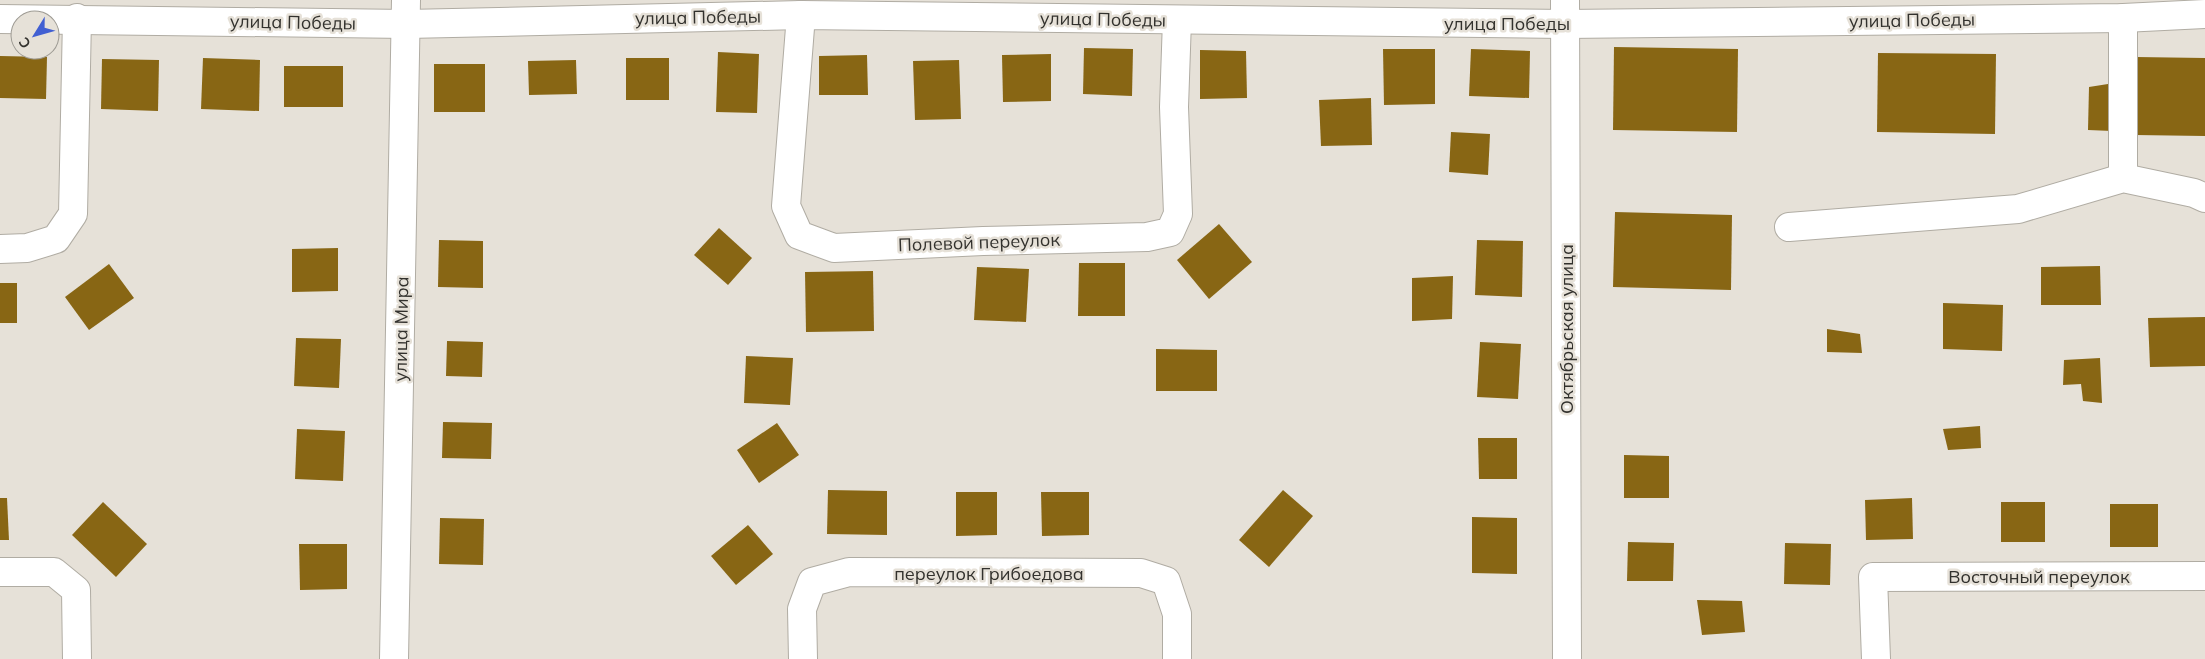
<svg xmlns="http://www.w3.org/2000/svg" width="2205" height="659" viewBox="0 0 2205 659" font-family="Mulish,sans-serif">
<style>
.building{fill:#886614}
.lines{fill:none;stroke-linecap:round;stroke-linejoin:round}
.minor-casing{stroke:#b0aca3;stroke-width:30}
.minor{stroke:#fff;stroke-width:28}
.labels{text-anchor:middle;dominant-baseline:central;stroke-width:5;stroke-linejoin:round;paint-order:stroke}
.street-label{font-size:18px;fill:#32312d;stroke:#e6e1d8}
</style>
<rect width="100%" height="100%" fill="#e6e1d8"/>
<g class="building">
<path d="M1614 47 1738 49 1737 132 1613 130Z"/>
<path d="M1084 48 1133 49 1132 96 1083 94Z"/>
<path d="M1383 49H1435V104L1384 105Z"/>
<path d="M1471 49 1530 51 1529 98 1469 96Z"/>
<path d="M1200 50 1246 51 1247 98 1200 99Z"/>
<path d="M718 52 759 54 757 113 716 112Z"/>
<path d="M1878 53 1996 54 1995 134 1877 132Z"/>
<path d="M1051 54V101L1003 102 1002 55Z"/>
<path d="M867 55 868 95H819V56Z"/>
<path d="M0 56 47 57 46 99 0 98Z"/>
<path d="M2136 57 2205 58V136L2135 135Z"/>
<path d="M203 58 260 60 259 111 201 109Z"/>
<rect x="626" y="58" width="43" height="42"/>
<path d="M102 59 159 60 158 111 101 109Z"/>
<path d="M576 60 577 94 529 95 528 61Z"/>
<path d="M959 60 961 119 915 120 913 61Z"/>
<rect x="434" y="64" width="51" height="48"/>
<rect x="284" y="66" width="59" height="41"/>
<path d="M2108 84 2112 131 2088 130 2089 87Z"/>
<path d="M1371 98 1372 145 1321 146 1319 100Z"/>
<path d="M1451 132 1490 134 1488 175 1449 172Z"/>
<path d="M1615 212 1732 215 1731 290 1613 287Z"/>
<path d="M1219 224 1252 262 1209 299 1177 260Z"/>
<path d="M719 228 752 258 728 285 694 255Z"/>
<path d="M439 240 483 241V288L438 287Z"/>
<path d="M1477 240 1523 241 1522 297 1475 295Z"/>
<path d="M338 248V291L292 292V249Z"/>
<path d="M1079 263H1125V316H1078Z"/>
<path d="M109 264 134 298 89 330 65 297Z"/>
<path d="M2100 266 2101 305H2041V267Z"/>
<path d="M977 267 1029 269 1026 322 974 320Z"/>
<path d="M873 271 874 331 806 332 805 272Z"/>
<path d="M1453 276 1452 319 1412 321V278Z"/>
<rect x="0" y="283" width="17" height="40"/>
<path d="M1943 303 2003 305 2002 351 1943 349Z"/>
<path d="M2205 317V366L2150 367 2148 318Z"/>
<path d="M1827 329 1860 334 1862 353 1827 352Z"/>
<path d="M296 338 341 339 339 388 294 386Z"/>
<path d="M447 341 483 342 482 377 446 376Z"/>
<path d="M1480 342 1521 344 1518 399 1477 397Z"/>
<path d="M1156 349 1217 350V391H1156Z"/>
<path d="M746 356 793 358 790 405 744 403Z"/>
<path d="M2100 358 2102 403 2083 401 2081 384 2063 385 2064 360Z"/>
<path d="M443 422 492 423 491 459 442 458Z"/>
<path d="M777 423 799 455 759 483 737 450Z"/>
<path d="M1980 426 1981 448 1948 450 1943 429Z"/>
<path d="M297 429 345 431 343 481 295 479Z"/>
<path d="M1478 438H1517V479H1479Z"/>
<path d="M1624 455 1669 456V498H1624Z"/>
<path d="M828 490 887 491V535L827 534Z"/>
<path d="M1283 490 1313 516 1269 567 1239 540Z"/>
<path d="M956 492H997V535L956 536Z"/>
<path d="M1041 492H1089V535L1042 536Z"/>
<path d="M0 498H7L9 540H0Z"/>
<path d="M1912 498 1913 539 1866 540 1865 500Z"/>
<path d="M103 502 147 544 116 577 72 535Z"/>
<rect x="2001" y="502" width="44" height="40"/>
<rect x="2110" y="504" width="48" height="43"/>
<path d="M1472 517 1517 518V574L1472 573Z"/>
<path d="M440 518 484 519 483 565 439 564Z"/>
<path d="M748 525 773 554 736 585 711 556Z"/>
<path d="M1628 542 1674 543 1673 581H1627Z"/>
<path d="M1785 543 1831 544 1830 585 1784 584Z"/>
<path d="M299 544H347V589L300 590Z"/>
<path d="M1697 600 1742 601 1745 632 1702 635Z"/>
</g>
<g class="lines">
<defs>
<g id="minor">
<path d="M1565 0 1567 659"/>
<path d="M801 15 786 206 799 235 834 248 983 241 1147 237 1170 232 1178 214 1174 107 1177 20"/>
<path d="M0 19 407 24 801 15 1565 24 2123 18 2205 14"/>
<path d="M2123 178V18"/>
<path d="M1789 227 2018 209 2123 178 2194 193 2205 198"/>
<path d="M0 249 27 248 56 239 73 214 77 18"/>
<path d="M0 572H54L76 590 77 659"/>
<path d="M394 659 406 0"/>
<path d="M803 659 802 609 812 582 849 572 1141 573 1166 581 1177 614V659"/>
<path d="M1876 659 1873 577 2205 576"/>
</g>
</defs>
<use href="#minor" class="minor-casing"/>
<use href="#minor" class="minor"/>
</g>
<g class="labels">
<g class="street-label">
<text transform="translate(698 17) rotate(-1)">улица Победы</text>
<text transform="translate(1103 19) rotate(1)">улица Победы</text>
<text transform="translate(1912 20) rotate(-1)">улица Победы</text>
<text transform="translate(293 22) rotate(1)">улица Победы</text>
<text x="1507" y="23">улица Победы</text>
<text transform="translate(979 242) rotate(-2)">Полевой переулок</text>
<text transform="translate(401 329) rotate(-89)">улица Мира</text>
<text transform="translate(1566 329) rotate(-90)">Октябрьская улица</text>
<text x="989" y="573">переулок Грибоедова</text>
<text x="2039" y="576">Восточный переулок</text>
</g>
</g>
<g transform="translate(35 35) rotate(233)"><circle r="24" fill="#e6e1d8" stroke="#9e9b94"/>
<path d="M0-4L9 19L0 12L-9 19Z" fill="#415fd2"/>
<text y="-8" font-size="14" font-weight="bold" text-anchor="middle" fill="#32312d">С</text>
</g>
</svg>
